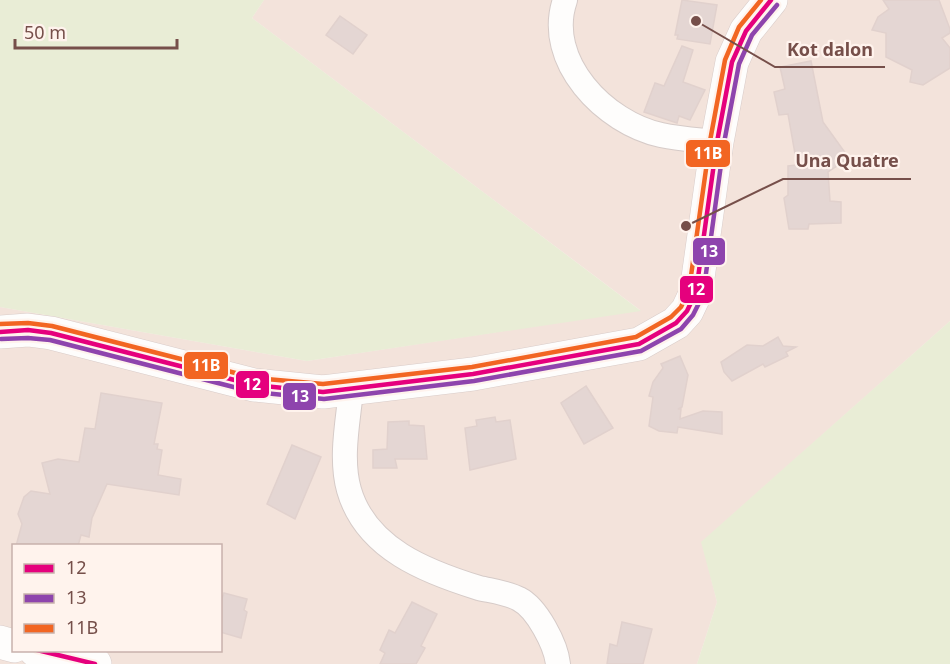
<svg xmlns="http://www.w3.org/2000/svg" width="950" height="664" viewBox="0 0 950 664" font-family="'Noto Sans',sans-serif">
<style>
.residential{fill:#f3e3db;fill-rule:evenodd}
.green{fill:#e9edd6}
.building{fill:#e4d6d3;stroke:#e1d1cd;stroke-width:1.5}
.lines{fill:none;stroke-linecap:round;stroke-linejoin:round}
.minor-casing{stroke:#d6cbc8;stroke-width:26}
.secondary-casing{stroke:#d9ccc9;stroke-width:34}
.minor{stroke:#fefdfc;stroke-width:24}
.secondary{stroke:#fefdfc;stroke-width:33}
.bus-1-casing{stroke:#fff3ed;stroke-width:9}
.bus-2-casing{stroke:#fff3ed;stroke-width:9}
.bus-3-casing{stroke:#fff3ed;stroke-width:9}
.bus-1{stroke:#e5007d;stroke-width:4.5}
.bus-2{stroke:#8e44ad;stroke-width:4.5}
.bus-3{stroke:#f26522;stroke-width:4.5}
.leader{fill:none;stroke:#764f4a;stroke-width:2}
.callout-dot{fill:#764f4a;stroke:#fff3ed;stroke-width:2}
.callout-label{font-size:18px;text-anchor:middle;font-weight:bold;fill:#764f4a;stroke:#fff3ed;stroke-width:4.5;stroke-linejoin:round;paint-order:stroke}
.line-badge{stroke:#fff3ed;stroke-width:2}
.badge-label{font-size:16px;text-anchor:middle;font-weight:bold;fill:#fff}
</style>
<rect width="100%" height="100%" fill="#f8efeb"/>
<path class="residential" d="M264 0H950V321L702 542 717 602 697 664H0V307L307 361 640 310 252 18ZM14 546H220V650H14Z"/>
<g class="green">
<path d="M0 0H264L252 18 641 311 307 361 0 307Z"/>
<path d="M950 321V664H697L717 602 701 542Z"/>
</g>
<g class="building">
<path d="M682 0 717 5 710 44 677 39 678 35H675Z"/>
<path d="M883 0H939L950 29V33L942 38 950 48V68L923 85 910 82 912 70 886 57V33L872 30 878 17 889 9Z"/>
<path d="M340 16 367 35 353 54 326 35Z"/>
<path d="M682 46 693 50 683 82 705 90 690 120 679 116 677 123 644 112 655 83 664 86Z"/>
<path d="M811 61 823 122 849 158 828 172 830 201 841 202V223L809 224 808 229H789L784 198 788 195V166L797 165 788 114 779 115 774 92 785 89 780 67Z"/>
<path d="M778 337 783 346 796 347 786 352 788 356 765 367 763 364 732 381 724 372 721 362 747 345 763 346Z"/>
<path d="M680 356 688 375 682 407 678 409H681L680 419 703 411 722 412V434L678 427 677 433 659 431 649 426 653 397 649 396 653 382 663 368 661 364Z"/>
<path d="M586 386 613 428 584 444 561 403Z"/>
<path d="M101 393 162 403 154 444H158L157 449 162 450 158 475 181 479 179 495 107 484 92 518 89 537 81 535 78 546H16L22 524 18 514 24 497 31 491 50 494 42 463 58 459 79 462 85 428 95 429Z"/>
<path d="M495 417 496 422 510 420 516 459 470 470 465 428 477 426 476 420Z"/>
<path d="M409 421V425L424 426 427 459H395L397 468H373V450L387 449 388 422Z"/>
<path d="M292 445 321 457 295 519 267 504Z"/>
<path d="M224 593 247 599 244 610 247 612 241 638 220 632V604Z"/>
<path d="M412 602 437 614 421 646 425 648 416 664H380L385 653 380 650 389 630 395 633Z"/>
<path d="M622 622 652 629 643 664H607L610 644 617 646Z"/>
</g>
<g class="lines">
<defs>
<g id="minor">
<path d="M565 0C544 61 605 123 661 135 679 139 698 140 717 142"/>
<path d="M351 390C348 422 340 458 349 490 366 549 427 572 479 588 492 591 508 593 519 599 537 608 556 645 558 664"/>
</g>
<g id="secondary">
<path d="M0 332 28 330 51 333 254 385 323 392 473 374 639 344 676 323 687 311 696 292 717 142 732 62 746 31 771 0"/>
<path d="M0 642 14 646"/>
<path d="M35 650 95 664"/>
</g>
</defs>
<use href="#minor" class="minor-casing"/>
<use href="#secondary" class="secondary-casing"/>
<use href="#minor" class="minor"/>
<use href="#secondary" class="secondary"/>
<defs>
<g id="bus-1">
<path d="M0 332 28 330 51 333 254 385 323 392 473 374 639 344 676 323 687 311 696 292 717 142 732 62 746 31 771 0"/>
<path d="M37 650 95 664"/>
</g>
<path id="bus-2" d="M1 339 28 338 50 340 253 392 324 399 474 381 641 351 681 329 693 315 703 295 724 143 739 64 752 35 777 5"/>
<path id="bus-3" d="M0 324 28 323 52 326 255 378 323 384 472 367 636 337 671 317 681 307 689 290 710 141 725 60 739 27 761 0"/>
</defs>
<use href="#bus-1" class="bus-1-casing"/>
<use href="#bus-2" class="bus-2-casing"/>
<use href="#bus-3" class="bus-3-casing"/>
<use href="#bus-1" class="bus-1"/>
<use href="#bus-2" class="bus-2"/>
<use href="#bus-3" class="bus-3"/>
</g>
<path class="leader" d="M696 21L775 67H885M686 226L783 179H911"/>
<g class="callout-dot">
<circle cx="696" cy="21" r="6"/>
<circle cx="686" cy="226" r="6"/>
</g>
<g class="callout-label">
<text x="830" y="56">Kot dalon</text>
<text x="847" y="167">Una Quatre</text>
</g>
<g class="line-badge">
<rect x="685" y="139" width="46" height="29" rx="6" fill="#f26522"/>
<rect x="692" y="237" width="34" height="29" rx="6" fill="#8e44ad"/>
<rect x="679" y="275" width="35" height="29" rx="6" fill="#e5007d"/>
<rect x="183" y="351" width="46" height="29" rx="6" fill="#f26522"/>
<rect x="235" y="370" width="35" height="29" rx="6" fill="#e5007d"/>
<rect x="282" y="382" width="35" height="29" rx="6" fill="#8e44ad"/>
</g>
<g class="badge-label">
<text x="708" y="159">11B</text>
<text x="709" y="257">13</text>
<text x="696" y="295">12</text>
<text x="206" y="371">11B</text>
<text x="252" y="390">12</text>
<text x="300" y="402">13</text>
</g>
<rect x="12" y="544" width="210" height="108" fill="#fff3ed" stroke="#c8b1ac" stroke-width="1.5"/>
<rect x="24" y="564" width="30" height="9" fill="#e5007d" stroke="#c8b1ac" stroke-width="1.5"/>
<text x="66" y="574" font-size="18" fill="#764f4a">12</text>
<rect x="24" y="594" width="30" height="9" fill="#8e44ad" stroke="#c8b1ac" stroke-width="1.5"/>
<text x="66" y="604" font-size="18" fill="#764f4a">13</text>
<rect x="24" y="624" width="30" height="9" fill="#f26522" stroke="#c8b1ac" stroke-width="1.5"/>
<text x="66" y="634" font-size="18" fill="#764f4a">11B</text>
<path d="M15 39v9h162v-9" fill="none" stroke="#764f4a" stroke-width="3"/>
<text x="24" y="39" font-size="18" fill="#764f4a" stroke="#fff3ed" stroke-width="4.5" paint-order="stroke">50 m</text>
</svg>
